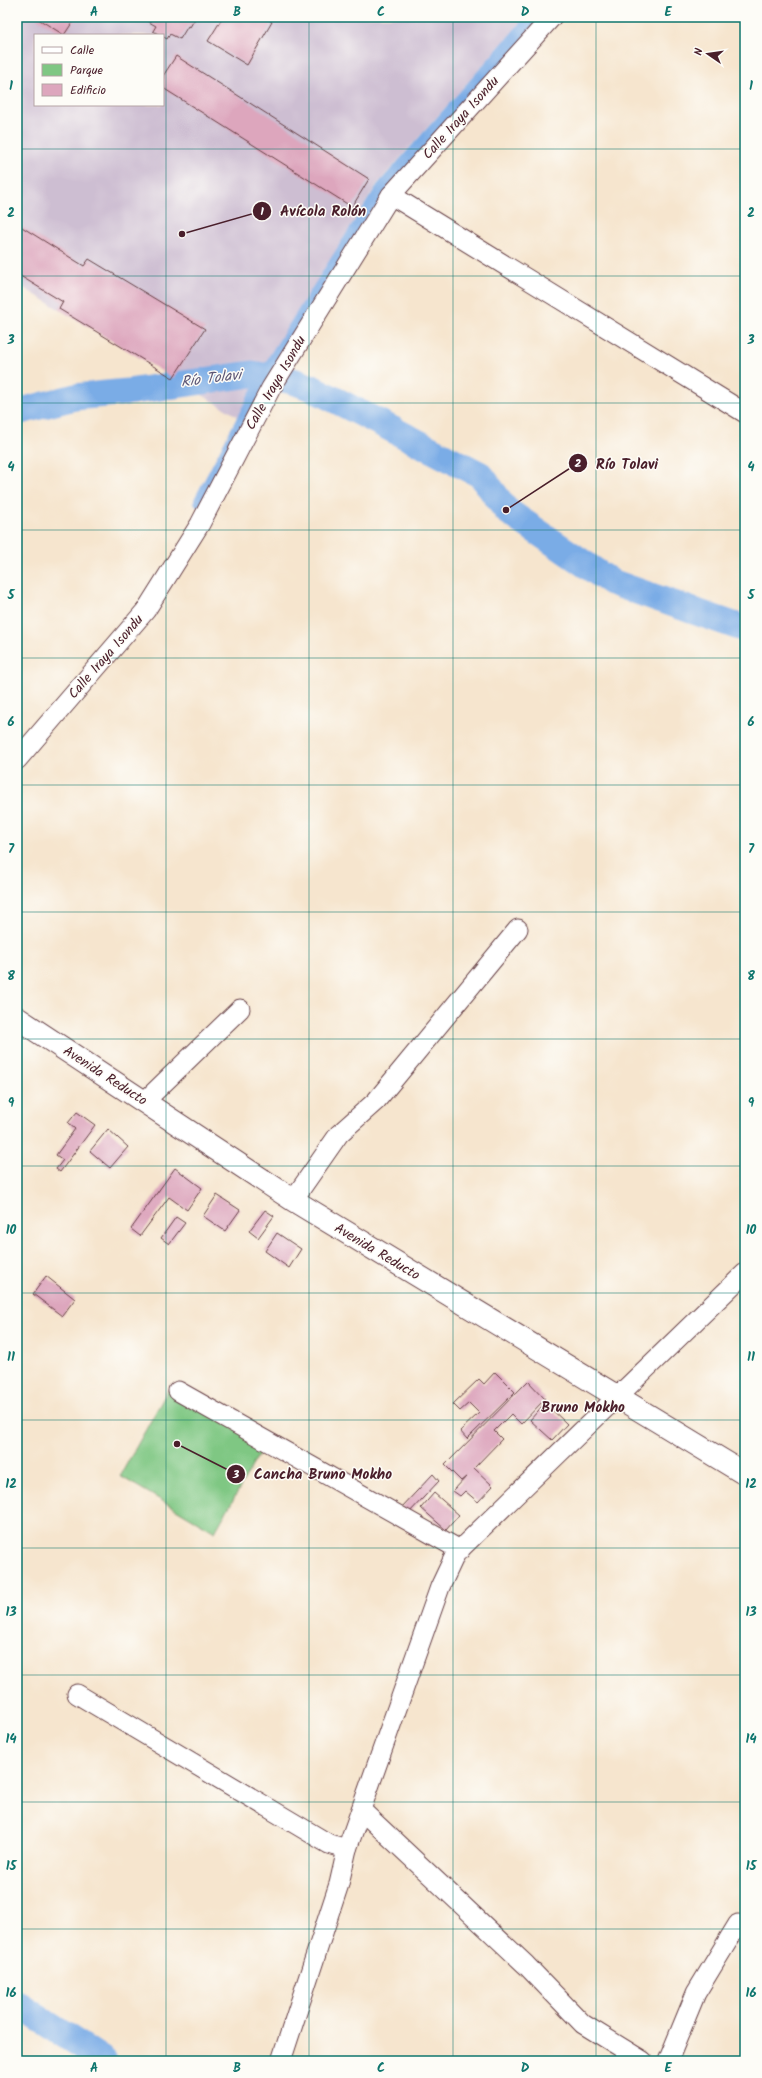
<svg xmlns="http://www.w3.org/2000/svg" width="762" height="2078" viewBox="0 0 762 2078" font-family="Kalam,sans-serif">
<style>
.industrial{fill:#cdbed2;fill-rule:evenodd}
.green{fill:#7fc783;stroke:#647357}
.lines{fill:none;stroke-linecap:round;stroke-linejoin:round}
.canal{stroke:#7aace6;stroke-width:16}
.river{stroke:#7aace6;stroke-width:27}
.building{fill:#dda6bd}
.minor-casing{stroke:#643d43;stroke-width:21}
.major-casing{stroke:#643d43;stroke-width:24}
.minor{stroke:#fff;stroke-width:19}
.major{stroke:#fff;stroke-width:22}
.grid{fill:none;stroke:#0f766e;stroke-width:1;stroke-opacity:0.55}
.labels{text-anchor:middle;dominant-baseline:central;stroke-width:3;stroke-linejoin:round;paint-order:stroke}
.street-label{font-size:14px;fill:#4a1f2b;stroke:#fdfcf7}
.water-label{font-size:15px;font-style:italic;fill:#5d5776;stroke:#fdfcf7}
.neighbourhood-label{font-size:15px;font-weight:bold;fill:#4a1f2b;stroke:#fdfcf7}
.leader{fill:none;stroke:#4a1f2b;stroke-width:1.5}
.callout-dot{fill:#4a1f2b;stroke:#fdfcf7;stroke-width:1.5}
.mark-label{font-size:12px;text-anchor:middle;font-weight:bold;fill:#fff}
.callout-label{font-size:15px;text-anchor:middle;font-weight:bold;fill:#4a1f2b;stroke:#fdfcf7;stroke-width:3;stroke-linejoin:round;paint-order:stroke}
.neatline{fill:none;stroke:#0f766e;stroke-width:1.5}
.grid-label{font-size:13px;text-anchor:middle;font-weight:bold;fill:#0f766e}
</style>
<rect width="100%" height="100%" fill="#fdfcf7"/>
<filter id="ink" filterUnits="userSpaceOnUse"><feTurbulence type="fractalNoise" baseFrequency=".025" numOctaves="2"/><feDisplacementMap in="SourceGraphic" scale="8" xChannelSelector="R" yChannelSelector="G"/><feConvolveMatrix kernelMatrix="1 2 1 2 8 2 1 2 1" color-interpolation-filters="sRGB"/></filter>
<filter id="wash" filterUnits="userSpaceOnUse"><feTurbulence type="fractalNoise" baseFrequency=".012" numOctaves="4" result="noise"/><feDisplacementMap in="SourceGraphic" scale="16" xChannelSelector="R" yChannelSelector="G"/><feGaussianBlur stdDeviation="0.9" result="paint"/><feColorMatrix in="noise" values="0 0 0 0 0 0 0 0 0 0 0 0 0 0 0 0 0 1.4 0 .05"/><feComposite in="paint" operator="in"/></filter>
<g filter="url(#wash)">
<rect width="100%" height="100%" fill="#f6e5ce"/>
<path class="industrial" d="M17 17H515L523 20 377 184 273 353 239 417 17 284ZM35 35H163V105H35Z"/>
<path class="green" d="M168 1390 264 1445 215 1532 120 1476Z"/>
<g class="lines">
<path class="canal" d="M202 501 277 358 384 189 536 17"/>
<g class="river">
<path d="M17 412 75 397 127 392 252 374 293 381 312 388 481 475 506 510 611 582 745 629"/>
<path d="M17 2004 104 2061"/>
</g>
</g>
<g id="blocks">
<g class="building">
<path d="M35 17H76L64 35Z"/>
<path d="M149 17H196L190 27 188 26 180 39 170 34 167 39 153 31 156 26 147 21Z"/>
<path d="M223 17H265L272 22 247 65 208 41Z"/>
<path d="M176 56 369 179 352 207 163 88V76Z"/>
<path d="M17 224 84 266 89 259 205 329 173 378 59 309 63 302 17 274Z"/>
<path d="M77 1112 95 1125 60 1172 56 1169 63 1160 56 1155 75 1129 68 1123Z"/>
<path d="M108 1129 128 1147 110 1168 90 1151Z"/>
<path d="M175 1168 202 1188 187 1210 169 1197 140 1236 131 1229Z"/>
<path d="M217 1195 240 1210 225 1231 203 1216Z"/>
<path d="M265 1210 274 1216 258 1238 249 1231Z"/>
<path d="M176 1217 185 1223 169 1244 161 1238Z"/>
<path d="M277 1233 301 1249 289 1268 265 1251Z"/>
<path d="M46 1276 75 1299 62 1316 33 1294Z"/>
<path d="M495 1372 515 1392 467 1439 460 1431 479 1413 469 1403 460 1411 453 1404 479 1379 484 1384Z"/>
<path d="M528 1381 545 1399 521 1424 511 1414 494 1431 502 1439 474 1468 493 1486 478 1502 465 1491 460 1496 453 1491 467 1476 461 1481 445 1465Z"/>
<path d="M545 1403 567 1424 552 1440 530 1420Z"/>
<path d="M433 1474 439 1481 408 1514 400 1509Z"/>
<path d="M434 1493 459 1515 446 1530 421 1508Z"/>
</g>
</g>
</g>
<g filter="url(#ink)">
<use href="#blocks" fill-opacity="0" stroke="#643d43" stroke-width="1"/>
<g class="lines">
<defs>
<g id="minor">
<path d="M391 195 745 413"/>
<path d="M17 760 146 610 200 524 271 388 391 195 552 17"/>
<path d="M144 1102 240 1009"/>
<path d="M293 1200 339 1134 376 1101 518 929"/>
<path d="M178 1391 460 1550"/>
<path d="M77 1694 329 1844 347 1849"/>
<path d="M361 1810 526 1965 583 2024 643 2061"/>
<path d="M281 2061 339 1884 347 1849 440 1587 456 1553 745 1273"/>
<path d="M668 2061 696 1993 738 1924"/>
</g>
<path id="major" d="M17 1018 293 1200 745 1474"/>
</defs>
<use href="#minor" class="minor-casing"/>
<use href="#major" class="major-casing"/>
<use href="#minor" class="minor"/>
<use href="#major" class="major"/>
</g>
</g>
<path class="grid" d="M166 17V2061M309 17V2061M453 17V2061M596 17V2061M17 149H745M17 276H745M17 403H745M17 530H745M17 658H745M17 785H745M17 912H745M17 1039H745M17 1166H745M17 1293H745M17 1420H745M17 1548H745M17 1675H745M17 1802H745M17 1929H745"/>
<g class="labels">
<g class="street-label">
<text transform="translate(461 118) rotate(-48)">Calle Iraya Isondu</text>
<text transform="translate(276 383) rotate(-60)">Calle Iraya Isondu</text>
<text transform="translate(106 657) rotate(-49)">Calle Iraya Isondu</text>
<text transform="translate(105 1076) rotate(33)">Avenida Reducto</text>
<text transform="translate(377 1252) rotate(31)">Avenida Reducto</text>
</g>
<g class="water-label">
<text transform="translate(211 379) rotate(-7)">Río Tolavi</text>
</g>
<g class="neighbourhood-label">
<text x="583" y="1408">Bruno Mokho</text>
</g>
</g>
<path class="leader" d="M182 234L262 211M506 510L578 463M177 1444L236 1474"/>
<g class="callout-dot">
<circle cx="182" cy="234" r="4"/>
<circle cx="506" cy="510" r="4"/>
<circle cx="177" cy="1444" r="4"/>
<circle cx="262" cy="211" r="10"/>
<circle cx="578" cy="463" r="10"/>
<circle cx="236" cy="1474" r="10"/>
</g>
<g class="mark-label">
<text x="262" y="215">1</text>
<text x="578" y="467">2</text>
<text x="236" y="1478">3</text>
</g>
<g class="callout-label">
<text x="323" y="216">Avícola Rolón</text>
<text x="627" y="469">Río Tolavi</text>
<text x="323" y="1479">Cancha Bruno Mokho</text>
</g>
<rect width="762" height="2078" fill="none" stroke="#fdfcf7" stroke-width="44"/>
<rect x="34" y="34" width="130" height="72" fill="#fdfcf7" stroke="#b5a4a5"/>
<rect x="42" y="47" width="20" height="6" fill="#ffffff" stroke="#b5a4a5"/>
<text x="70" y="54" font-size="12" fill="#4a1f2b">Calle</text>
<rect x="42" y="64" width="20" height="12" fill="#7fc783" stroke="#b5a4a5"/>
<text x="70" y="74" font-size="12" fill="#4a1f2b">Parque</text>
<rect x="42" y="84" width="20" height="12" fill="#dda6bd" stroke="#b5a4a5"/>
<text x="70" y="94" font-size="12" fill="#4a1f2b">Edificio</text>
<g transform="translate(708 54) rotate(283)" stroke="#fdfcf7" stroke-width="3" paint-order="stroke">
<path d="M0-3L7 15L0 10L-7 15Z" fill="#4a1f2b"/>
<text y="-6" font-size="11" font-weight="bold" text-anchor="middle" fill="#4a1f2b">N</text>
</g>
<rect x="22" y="22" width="718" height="2034" class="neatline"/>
<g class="grid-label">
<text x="94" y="16">A</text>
<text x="237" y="16">B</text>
<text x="381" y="16">C</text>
<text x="525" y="16">D</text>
<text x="668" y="16">E</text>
<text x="11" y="90">1</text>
<text x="751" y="90">1</text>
<text x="11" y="217">2</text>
<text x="751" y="217">2</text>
<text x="11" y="344">3</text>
<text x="751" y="344">3</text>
<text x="11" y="471">4</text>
<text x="751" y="471">4</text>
<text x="11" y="599">5</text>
<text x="751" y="599">5</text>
<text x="11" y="726">6</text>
<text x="751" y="726">6</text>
<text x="11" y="853">7</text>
<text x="751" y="853">7</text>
<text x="11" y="980">8</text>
<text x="751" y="980">8</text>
<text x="11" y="1107">9</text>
<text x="751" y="1107">9</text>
<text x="11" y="1234">10</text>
<text x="751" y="1234">10</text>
<text x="11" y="1361">11</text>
<text x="751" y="1361">11</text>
<text x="11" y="1488">12</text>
<text x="751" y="1488">12</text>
<text x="11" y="1616">13</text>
<text x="751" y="1616">13</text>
<text x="11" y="1743">14</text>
<text x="751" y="1743">14</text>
<text x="11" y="1870">15</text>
<text x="751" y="1870">15</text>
<text x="11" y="1997">16</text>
<text x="751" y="1997">16</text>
<text x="94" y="2072">A</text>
<text x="237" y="2072">B</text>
<text x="381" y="2072">C</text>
<text x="525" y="2072">D</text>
<text x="668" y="2072">E</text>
</g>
</svg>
